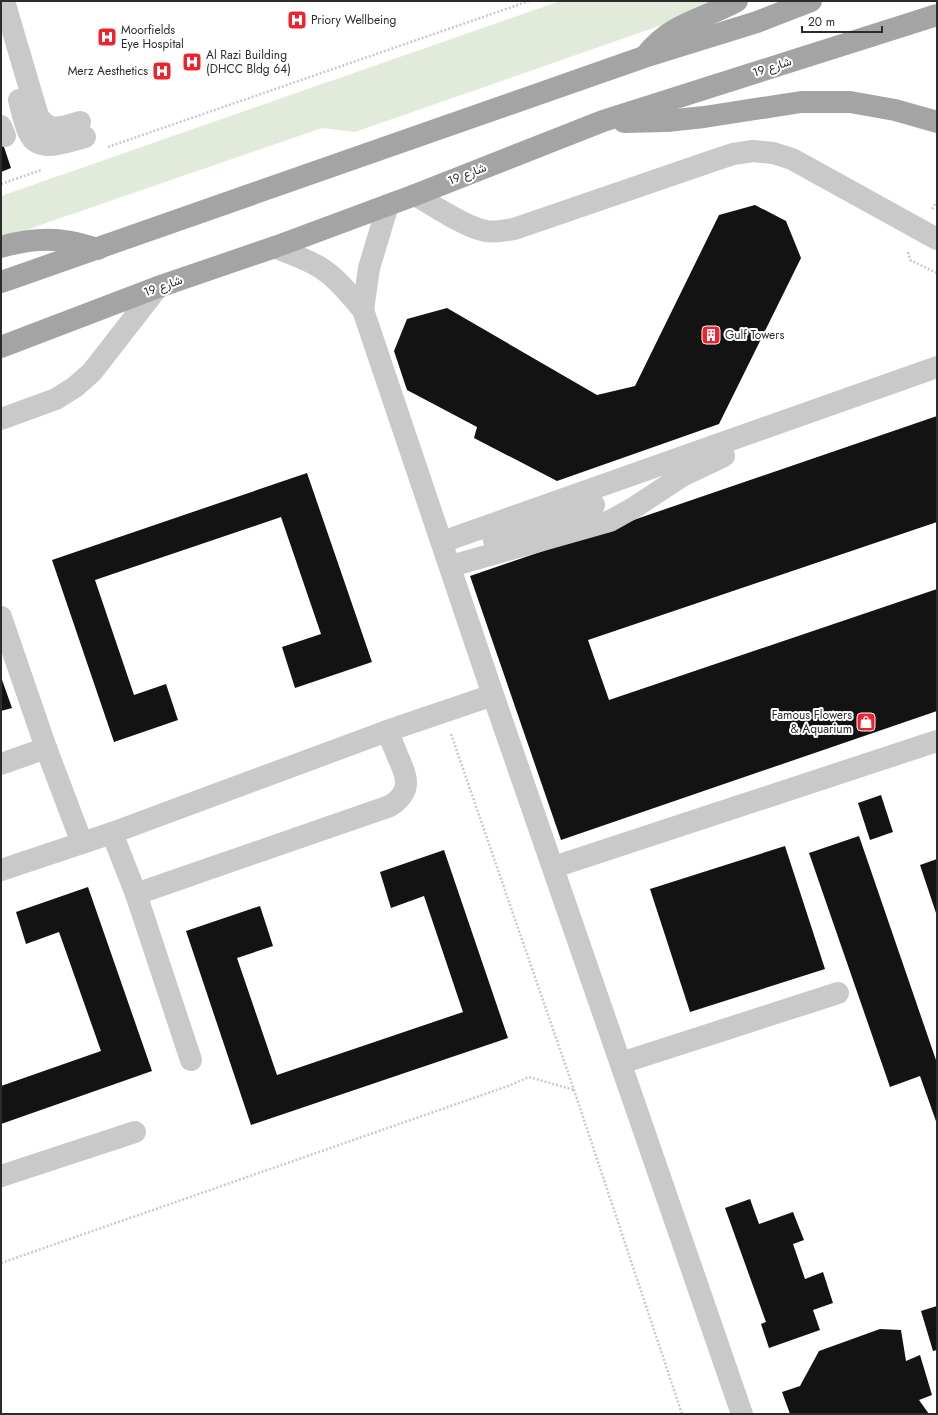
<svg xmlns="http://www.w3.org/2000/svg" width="938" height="1415" viewBox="0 0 938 1415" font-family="Jost,Vazirmatn,sans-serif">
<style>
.green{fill:#e2ebd9}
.building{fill:#131313}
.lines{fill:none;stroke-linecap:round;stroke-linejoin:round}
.path{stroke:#c9c9c9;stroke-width:2.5;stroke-dasharray:2 2;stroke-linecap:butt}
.minor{stroke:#c9c9c9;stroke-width:22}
.major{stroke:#a4a4a4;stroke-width:22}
.labels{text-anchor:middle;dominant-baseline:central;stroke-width:4;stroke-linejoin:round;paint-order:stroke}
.poi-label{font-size:12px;fill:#2c2c2c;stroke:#fff;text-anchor:start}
.street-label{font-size:12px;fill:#2c2c2c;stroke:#fff}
</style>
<rect width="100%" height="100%" fill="#fff"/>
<path class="green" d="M560 1H716L679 19 355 132 322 128 46 223 1 240V196Z"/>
<g class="building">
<path d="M1 138 11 168 1 172Z"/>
<path d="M755 205 786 221 801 258 719 424 557 481 474 438 477 427 407 390 394 351 407 319 447 308 597 395 635 386 719 215Z"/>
<path d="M937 416V522L588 640 609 700 937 589V711L561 840 470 576Z"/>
<path d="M307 473 372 662 295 688 282 647 321 634 281 517 95 580 134 695 166 684 178 720 114 742 52 560Z"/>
<path d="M1 677 12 708 1 711Z"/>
<path d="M881 795 893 832 870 840 858 803Z"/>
<path d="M859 836 937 1063V1124L920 1076 890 1087 809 853Z"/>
<path d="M785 846 825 969 690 1012 650 889Z"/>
<path d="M444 850 508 1038 251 1125 186 931 260 906 273 946 237 958 277 1075 463 1012 424 896 391 908 380 872Z"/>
<path d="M937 859V916L920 865Z"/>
<path d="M88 887 152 1071 1 1124V1086L101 1051 59 932 26 944 16 912Z"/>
<path d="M750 1199 759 1224 793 1212 804 1240 793 1244 805 1279 823 1272 833 1303 813 1310 820 1330 769 1348 761 1324 766 1322 725 1208Z"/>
<path d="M937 1306V1350L933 1351 921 1311Z"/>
<path d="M880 1329 901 1330 906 1361 920 1355 932 1395 919 1400 929 1414H790L782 1392 800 1386 819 1351Z"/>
</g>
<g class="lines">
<g class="path">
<path d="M108 147 529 1"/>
<path d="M1 184 41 170"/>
<path d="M932 209 937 201"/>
<path d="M908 252 910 260 937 273"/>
<path d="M451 734 574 1090 682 1414"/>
<path d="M1 1263 508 1086 529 1077 574 1090"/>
</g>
<g class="minor">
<path d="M4 1 38 116C50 134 63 127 80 122"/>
<path d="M19 100C22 111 24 123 29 133 39 155 68 141 85 137"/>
<path d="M1 126 5 136"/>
<path d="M415 195C433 205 466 228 486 231 495 233 505 230 514 229L715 160 733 154 753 151 773 153 792 159 937 239"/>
<path d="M275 247C290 254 307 259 321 268 338 279 350 295 363 310L493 695 742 1414"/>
<path d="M363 310 369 268 388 205"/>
<path d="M1 419 56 399 75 387 92 372 158 287"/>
<path d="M494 540 594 505"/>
<path d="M442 542 937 367"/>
<path d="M451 566 610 521 635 507 682 476 724 456"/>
<path d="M1 617 46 748 82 843"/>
<path d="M1 764 46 748"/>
<path d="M112 833 136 894 191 1060"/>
<path d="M554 867 937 741"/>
<path d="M1 870 112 833 387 731 493 695"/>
<path d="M136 894 390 806C412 792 408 778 398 757 395 749 391 740 387 731"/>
<path d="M621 1063 838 993"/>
<path d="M1 1176 135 1132"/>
</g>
<g class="major">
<path d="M646 55C673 22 702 20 737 1"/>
<path d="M624 122 667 121 704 117 801 102H850L895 110 937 122"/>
<path d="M1 247C22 241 43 238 64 241 75 242 87 246 98 249"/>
<path d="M1 282 644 57 757 22 811 1"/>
<path d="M1 347 158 287 275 247 415 195 603 121 937 15"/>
</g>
</g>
<defs>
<symbol id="hospital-square" viewBox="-11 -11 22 22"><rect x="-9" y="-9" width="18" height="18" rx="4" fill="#ef232c" stroke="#fff"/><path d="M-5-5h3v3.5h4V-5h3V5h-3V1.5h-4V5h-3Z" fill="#fff"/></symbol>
<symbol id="building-square" viewBox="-11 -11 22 22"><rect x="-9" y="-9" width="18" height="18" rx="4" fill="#ef232c" stroke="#fff"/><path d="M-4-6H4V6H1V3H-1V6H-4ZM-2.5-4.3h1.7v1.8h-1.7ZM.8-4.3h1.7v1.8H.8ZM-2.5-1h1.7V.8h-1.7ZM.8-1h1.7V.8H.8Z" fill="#fff"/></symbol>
<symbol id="shop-square" viewBox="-11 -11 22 22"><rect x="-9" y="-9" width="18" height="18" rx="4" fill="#ef232c" stroke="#fff"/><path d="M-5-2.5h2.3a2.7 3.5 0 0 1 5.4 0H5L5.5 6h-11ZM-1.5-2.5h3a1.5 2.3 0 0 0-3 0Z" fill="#fff"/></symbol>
</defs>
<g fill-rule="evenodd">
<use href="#hospital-square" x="286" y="9" width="22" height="22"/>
<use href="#hospital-square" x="96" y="26" width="22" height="22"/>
<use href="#hospital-square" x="181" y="51" width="22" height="22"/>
<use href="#hospital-square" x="151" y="60" width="22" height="22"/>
<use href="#building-square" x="700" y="324" width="22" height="22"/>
<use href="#shop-square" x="855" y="711" width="22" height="22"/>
</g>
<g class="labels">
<g class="poi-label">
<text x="311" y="20">Priory Wellbeing</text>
<text x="121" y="30">Moorfields<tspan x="121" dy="14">Eye Hospital</tspan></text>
<text x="206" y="55">Al Razi Building<tspan x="206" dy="14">(DHCC Bldg 64)</tspan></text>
<text x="148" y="71" text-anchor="end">Merz Aesthetics</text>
<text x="725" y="335">Gulf Towers</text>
<text x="852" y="715" text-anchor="end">Famous Flowers<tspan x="852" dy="14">&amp; Aquarium</tspan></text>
</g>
<g class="street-label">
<text transform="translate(772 67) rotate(-18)">شارع 19</text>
<text transform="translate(467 174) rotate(-21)">شارع 19</text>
<text transform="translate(163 286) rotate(-20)">شارع 19</text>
</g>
</g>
<rect width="938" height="1415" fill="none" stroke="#2c2c2c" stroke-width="4"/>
<path d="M802 26v6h80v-6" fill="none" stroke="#2c2c2c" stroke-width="2"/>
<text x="808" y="26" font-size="12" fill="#2c2c2c" stroke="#ffffff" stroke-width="3" paint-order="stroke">20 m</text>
</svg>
